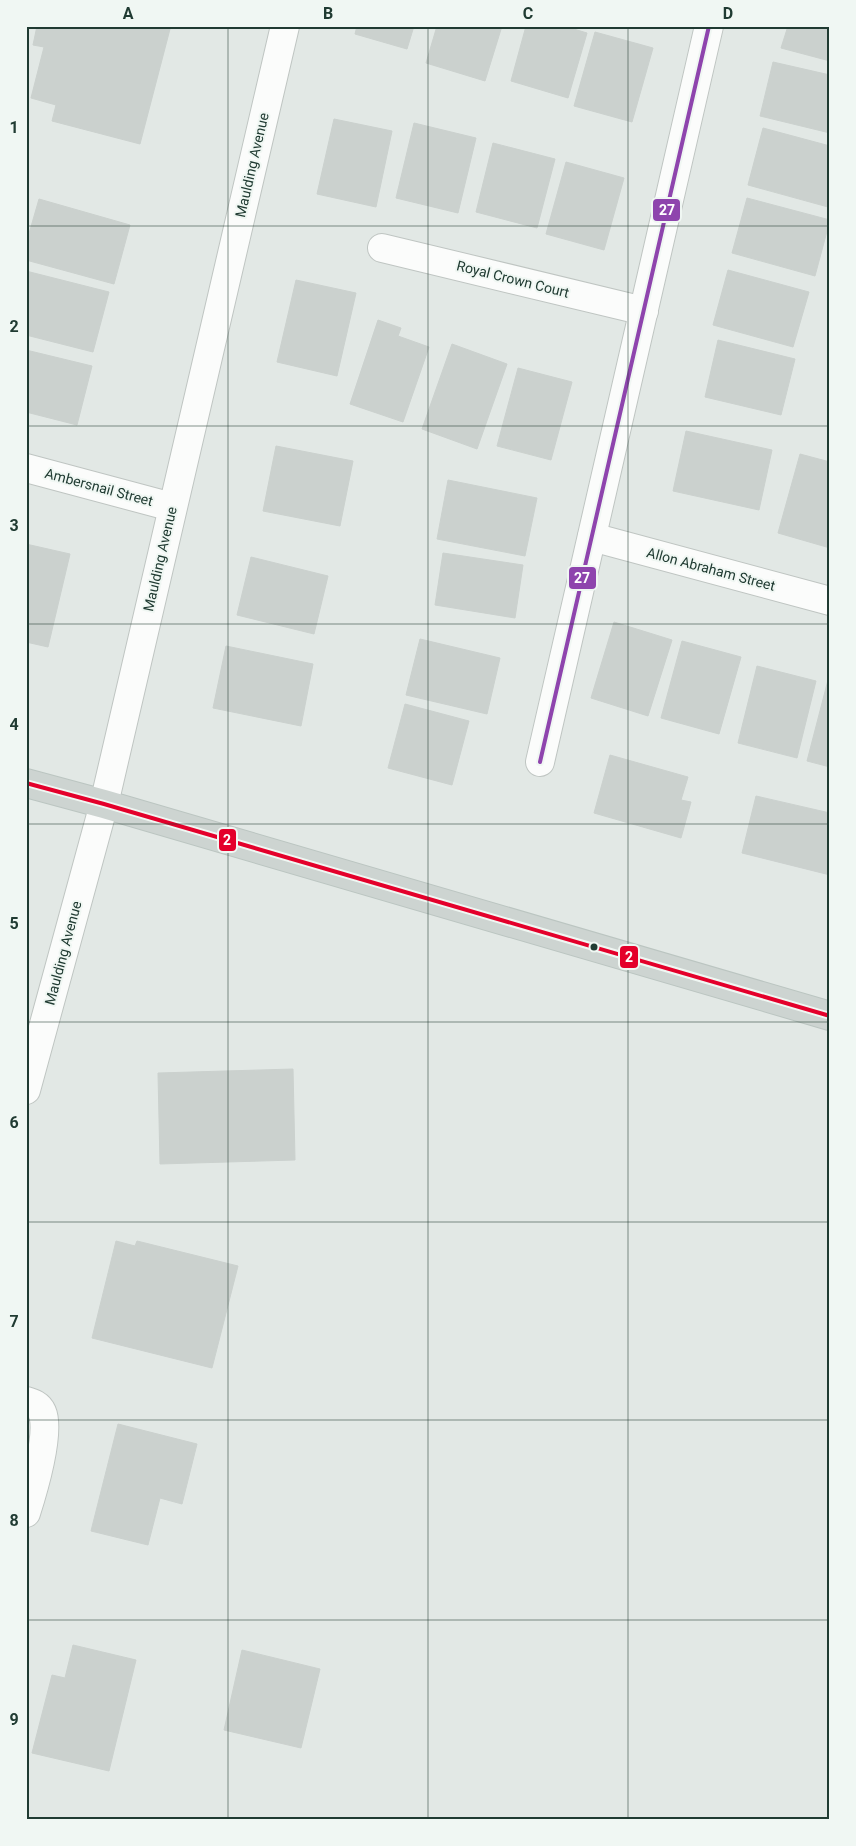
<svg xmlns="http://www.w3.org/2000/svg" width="856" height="1846" viewBox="0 0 856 1846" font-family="Roboto,sans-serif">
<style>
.building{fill:#cbd1ce;stroke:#cbd1ce}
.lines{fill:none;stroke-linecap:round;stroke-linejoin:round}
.minor-casing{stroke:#bfc5c2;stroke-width:30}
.major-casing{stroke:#bbc5c1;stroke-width:30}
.minor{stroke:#fbfcfb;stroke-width:28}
.major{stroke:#cdd4d1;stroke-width:28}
.bus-1-casing{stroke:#f0f7f3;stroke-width:8}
.bus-2-casing{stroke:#f0f7f3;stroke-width:8}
.bus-1{stroke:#8e44ad;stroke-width:4}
.bus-2{stroke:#e4002b;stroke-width:4}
.grid{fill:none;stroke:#203b32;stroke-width:1;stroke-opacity:0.55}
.bus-dot{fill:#203b32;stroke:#f0f7f3;stroke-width:2}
.labels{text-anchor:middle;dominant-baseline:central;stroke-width:4;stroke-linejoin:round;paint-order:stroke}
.street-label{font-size:14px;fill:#203b32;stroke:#f0f7f3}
.line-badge{stroke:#f0f7f3;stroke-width:2}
.badge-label{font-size:14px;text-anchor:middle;font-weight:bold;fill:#fff}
.neatline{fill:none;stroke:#203b32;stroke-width:2}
.grid-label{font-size:16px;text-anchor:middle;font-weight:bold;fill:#203b32}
</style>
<rect width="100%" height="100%" fill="#e2e8e5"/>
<g class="building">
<path d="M37 26H158L170 29 140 144 52 121 56 105 31 98 44 47 33 45Z"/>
<path d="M357 26H414L407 49 355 34Z"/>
<path d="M437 26H502L485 81 426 63Z"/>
<path d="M526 26H564L587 33 568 98 511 81Z"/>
<path d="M788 26H830V61L781 48Z"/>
<path d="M595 32 653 48 632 122 574 106Z"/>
<path d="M773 62 830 75V133L760 116Z"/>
<path d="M334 119 392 131 376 207 317 194Z"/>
<path d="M414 123 476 138 458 213 396 198Z"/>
<path d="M763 128 830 146V200L828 207 748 185Z"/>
<path d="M493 143 555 159 537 228 476 212Z"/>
<path d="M566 162 624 178 604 250 546 234Z"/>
<path d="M747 198 830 220 815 276 732 253Z"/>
<path d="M39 199 130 225 114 284 26 260V244Z"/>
<path d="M728 270 809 292 793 347 713 325Z"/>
<path d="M26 271 109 292 93 352 26 335Z"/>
<path d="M296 280 356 293 337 376 277 362Z"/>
<path d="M378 320 401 328 398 336 429 347 403 422 350 404Z"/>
<path d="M718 340 795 359 781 415 705 397Z"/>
<path d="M452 344 507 364 477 449 422 429Z"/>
<path d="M26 350 92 366 77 425 26 412Z"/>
<path d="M518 368 572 382 551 460 497 446Z"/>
<path d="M686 431 772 450 759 510 673 491Z"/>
<path d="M276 446 353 461 340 526 263 511Z"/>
<path d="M800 454 830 462V548L778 533Z"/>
<path d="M448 480 537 498 525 556 437 539Z"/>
<path d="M26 544 70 554 48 647 26 642Z"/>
<path d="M443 553 523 565 515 618 435 605Z"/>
<path d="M251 557 328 576 314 634 237 615Z"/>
<path d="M614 622 672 640 648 716 591 698Z"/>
<path d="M420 639 500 658 487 714 406 695Z"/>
<path d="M682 641 741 657 719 734 661 718Z"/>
<path d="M226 646 313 664 301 726 213 708Z"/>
<path d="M757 666 816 681 797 758 738 743Z"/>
<path d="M828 680H830V767L807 761Z"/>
<path d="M405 704 469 721 452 785 388 768Z"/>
<path d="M610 755 688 777 681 800 691 802 681 838 594 813Z"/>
<path d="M756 796 830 813V875L742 853Z"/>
<path d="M293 1069 295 1160 160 1164 158 1073Z"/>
<path d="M116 1241 135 1246 137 1241 238 1266 212 1368 92 1338Z"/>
<path d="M118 1424 197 1444 182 1504 160 1498 148 1545 91 1531Z"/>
<path d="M73 1645 136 1660 109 1771 32 1753 52 1675 65 1678Z"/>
<path d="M242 1650 320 1669 301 1748 224 1730Z"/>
</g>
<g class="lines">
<defs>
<g id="minor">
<path d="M382 248 644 311"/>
<path d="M26 468 172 507"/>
<path d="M592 537 830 601"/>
<path d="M540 762 709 26"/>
<path d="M26 1090 104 804 285 26"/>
<path d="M26 1401C33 1403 39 1405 42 1412 51 1432 33 1491 26 1513"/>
</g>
<path id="major" d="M26 783 104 804 830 1016"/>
</defs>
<use href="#minor" class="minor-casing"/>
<use href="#major" class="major-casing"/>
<use href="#minor" class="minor"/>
<use href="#major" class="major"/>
<defs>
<path id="bus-1" d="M540 762 709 26"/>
<path id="bus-2" d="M26 783 104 804 830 1016"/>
</defs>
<use href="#bus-1" class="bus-1-casing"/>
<use href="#bus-2" class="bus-2-casing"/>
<use href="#bus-1" class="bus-1"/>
<use href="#bus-2" class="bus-2"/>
</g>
<path class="grid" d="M228 26V1820M428 26V1820M628 26V1820M26 226H830M26 426H830M26 624H830M26 824H830M26 1022H830M26 1222H830M26 1420H830M26 1620H830"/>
<circle class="bus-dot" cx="594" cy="947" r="4.5"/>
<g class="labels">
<g class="street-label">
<text transform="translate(252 165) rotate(-77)">Maulding Avenue</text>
<text transform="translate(513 279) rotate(14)">Royal Crown Court</text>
<text transform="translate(99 487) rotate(15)">Ambersnail Street</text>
<text transform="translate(160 559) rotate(-77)">Maulding Avenue</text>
<text transform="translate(711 569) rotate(15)">Allon Abraham Street</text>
<text transform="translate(63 953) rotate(-75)">Maulding Avenue</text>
</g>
</g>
<g class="line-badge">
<rect x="652" y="198" width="29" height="24" rx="5" fill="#8e44ad"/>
<rect x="568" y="566" width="29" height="24" rx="5" fill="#8e44ad"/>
<rect x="218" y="828" width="19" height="24" rx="5" fill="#e4002b"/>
<rect x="619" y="945" width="20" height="24" rx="5" fill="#e4002b"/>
</g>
<g class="badge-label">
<text x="667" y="215">27</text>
<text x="582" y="583">27</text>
<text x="227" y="845">2</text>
<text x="629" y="962">2</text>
</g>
<rect width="856" height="1846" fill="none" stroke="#f0f7f3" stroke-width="55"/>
<rect x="28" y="28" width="800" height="1790" class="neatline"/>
<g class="grid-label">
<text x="128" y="19">A</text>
<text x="328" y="19">B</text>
<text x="528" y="19">C</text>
<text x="728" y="19">D</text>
<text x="14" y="133">1</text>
<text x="14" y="332">2</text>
<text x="14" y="531">3</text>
<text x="14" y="730">4</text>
<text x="14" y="929">5</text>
<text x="14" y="1128">6</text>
<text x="14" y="1327">7</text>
<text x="14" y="1526">8</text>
<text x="14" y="1725">9</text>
</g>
</svg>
